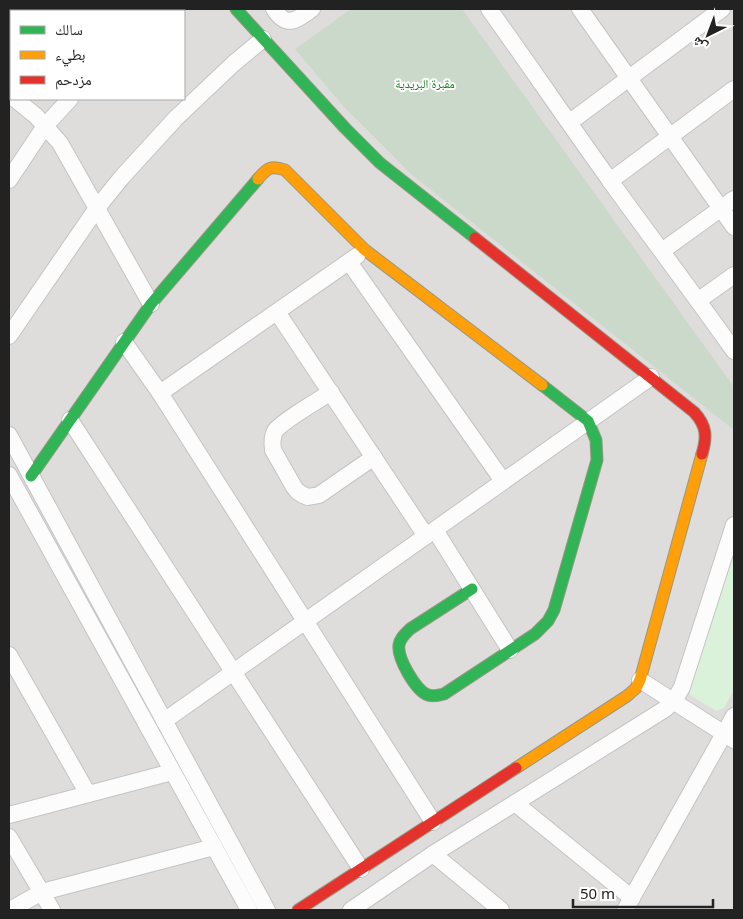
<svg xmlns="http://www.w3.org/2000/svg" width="743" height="919" viewBox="0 0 743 919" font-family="'Noto Sans','Noto Naskh Arabic',sans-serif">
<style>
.residential{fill:#dedddc;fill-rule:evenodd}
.cemetery{fill:#cad9ca}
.park{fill:#dbf2da}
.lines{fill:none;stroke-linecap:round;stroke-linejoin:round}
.street-casing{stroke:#c5c4c3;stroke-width:18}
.fast-casing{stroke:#989883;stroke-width:13}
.slow-casing{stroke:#989883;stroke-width:13}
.jam-casing{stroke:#989883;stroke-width:13}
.street{stroke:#fdfcfc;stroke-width:16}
.fast{stroke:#30b455;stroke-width:11}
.slow{stroke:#ff9f0a;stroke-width:11}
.jam{stroke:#e5322d;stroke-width:11}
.labels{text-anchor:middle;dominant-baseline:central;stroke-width:4;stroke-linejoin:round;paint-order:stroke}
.park-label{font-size:12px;fill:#137c19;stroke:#fff}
</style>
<rect width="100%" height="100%" fill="#efedeb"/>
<path class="residential" d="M9 9H734V910H9ZM11 11H184V99H11Z"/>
<path class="cemetery" d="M351 9H462L734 387V430L411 174 344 107 295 49Z"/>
<path class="park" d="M734 543V690L724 708 716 711 690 695 689 688Z"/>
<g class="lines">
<defs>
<g id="street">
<path d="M274 9C287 29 296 20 312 9"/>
<path d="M489 9C530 66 570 125 611 182 652 239 694 294 734 351"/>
<path d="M580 9 734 227"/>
<path d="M156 11 159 9"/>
<path d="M9 20 11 17"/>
<path d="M15 99 36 116 60 143 151 304"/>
<path d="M570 122 722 9"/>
<path d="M9 180 45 126 70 99"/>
<path d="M610 181 734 89"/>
<path d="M662 251 734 199"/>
<path d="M349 262 503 481"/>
<path d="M699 300 734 275"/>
<path d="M277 312 426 536"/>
<path d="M9 336 97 208 122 177 176 118 233 64 263 39"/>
<path d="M124 342 160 393 433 822"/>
<path d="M331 392C319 400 282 421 275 431 272 437 272 443 273 450L294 487 297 491 303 495 308 497 319 495 374 457"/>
<path d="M160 393 357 256"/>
<path d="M70 420 361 869"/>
<path d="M9 435 267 910"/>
<path d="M9 475 249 910"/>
<path d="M435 530 510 650"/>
<path d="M9 655 88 794"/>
<path d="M640 680 734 740"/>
<path d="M164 721 651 377"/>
<path d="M515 803 632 898"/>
<path d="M9 815 172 772"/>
<path d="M9 837 52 910"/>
<path d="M433 854 501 910"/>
<path d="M10 910 42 892 214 847"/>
<path d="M351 910 433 854 515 803 665 709 674 701 682 687 734 525"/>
<path d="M625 910 734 716"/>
</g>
<g id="fast">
<path d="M236 9 345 128 380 163 475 238"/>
<path d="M31 476 151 304 258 179"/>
<path d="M472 589 410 629C405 634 400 638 399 645 397 658 416 691 428 695 434 697 439 695 444 694L535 634 548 621 554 610 597 460 596 440 588 421 542 385"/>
</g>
<g id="slow">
<path d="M258 179C267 168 271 165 285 170L365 250 542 385"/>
<path d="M516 768 627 696 636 688 640 680 702 454"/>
</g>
<g id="jam">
<path d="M475 238 694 412C707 426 707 437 702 454"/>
<path d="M298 910 516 768"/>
</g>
</defs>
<use href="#street" class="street-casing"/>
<use href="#fast" class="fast-casing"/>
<use href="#slow" class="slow-casing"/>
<use href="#jam" class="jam-casing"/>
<use href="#street" class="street"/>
<use href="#fast" class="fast"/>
<use href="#slow" class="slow"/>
<use href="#jam" class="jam"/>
</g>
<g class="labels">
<g class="park-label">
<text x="425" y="83">مقبرة البريدية</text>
</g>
</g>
<rect width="743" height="919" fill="none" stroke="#222222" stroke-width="20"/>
<rect x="10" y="10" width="175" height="90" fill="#ffffff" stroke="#a7a7a7"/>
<rect x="20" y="26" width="25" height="8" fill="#30b455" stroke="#a7a7a7"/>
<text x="55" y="35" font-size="15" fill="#222222">سالك</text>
<rect x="20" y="51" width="25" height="8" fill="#ff9f0a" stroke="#a7a7a7"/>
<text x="55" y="60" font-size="15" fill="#222222">بطيء</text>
<rect x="20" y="76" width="25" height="8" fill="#e5322d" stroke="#a7a7a7"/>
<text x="55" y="85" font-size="15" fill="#222222">مزدحم</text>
<g transform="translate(708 35) rotate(222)" stroke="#ffffff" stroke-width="4" paint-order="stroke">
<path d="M0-4L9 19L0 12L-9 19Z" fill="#222222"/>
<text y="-8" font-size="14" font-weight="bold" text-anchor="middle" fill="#222222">ش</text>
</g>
<path d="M573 899v8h140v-8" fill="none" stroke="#222222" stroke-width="2.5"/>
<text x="580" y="899" font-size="15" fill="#222222" stroke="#ffffff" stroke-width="4" paint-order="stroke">50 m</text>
</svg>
